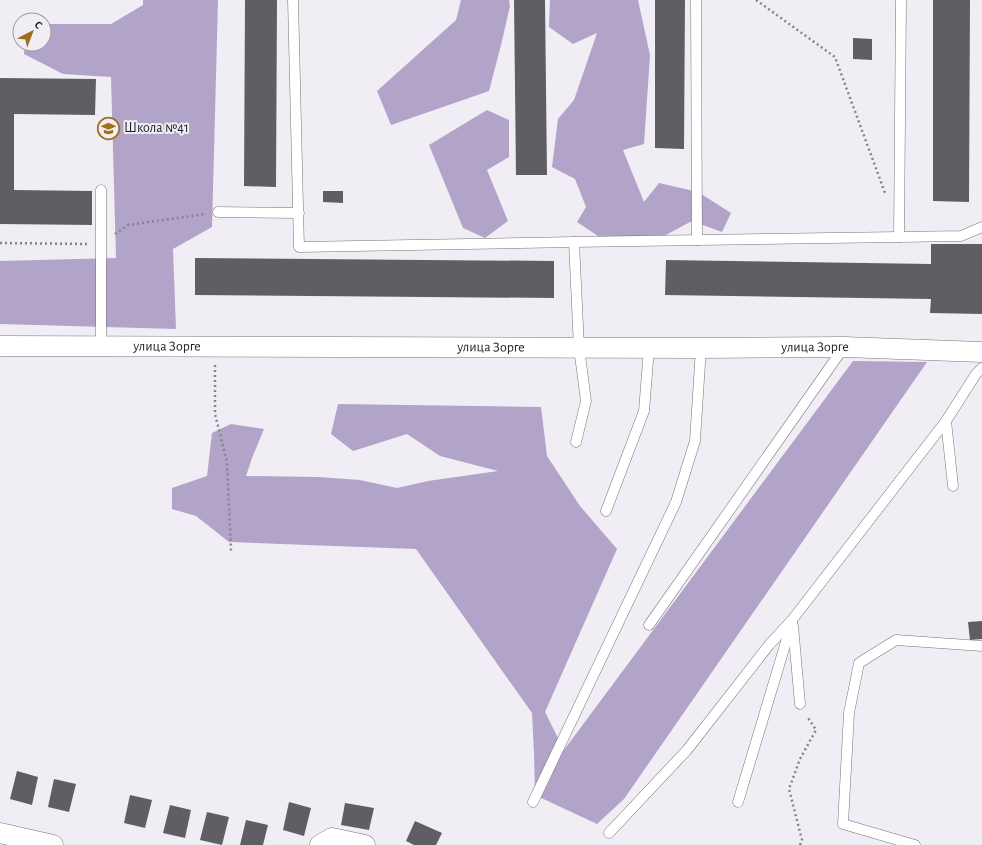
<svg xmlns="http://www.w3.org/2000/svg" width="982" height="845" viewBox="0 0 982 845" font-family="'Alegreya Sans',sans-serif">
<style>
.forest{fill:#b2a3c8}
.building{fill:#605e63}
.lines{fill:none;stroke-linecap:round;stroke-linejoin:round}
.service-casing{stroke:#767479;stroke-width:11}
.minor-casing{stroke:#767479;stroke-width:21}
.path{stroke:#868488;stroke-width:2.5;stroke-dasharray:2 3;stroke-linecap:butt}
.service{stroke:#fff;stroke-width:10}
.minor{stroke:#fff;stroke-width:20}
.labels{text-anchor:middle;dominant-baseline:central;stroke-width:4;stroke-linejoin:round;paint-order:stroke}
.poi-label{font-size:14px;fill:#1f1e20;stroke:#f0eef4;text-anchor:start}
.street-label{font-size:14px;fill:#1f1e20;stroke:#f0eef4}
</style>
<rect width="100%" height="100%" fill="#f0eef4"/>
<g class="forest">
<path d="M143 0H218L212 227 173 249 176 329 0 324V261L116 258 111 77 63 74 24 54 25 44H44V24H111L143 5Z"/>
<path d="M461 0H509L510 6 501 45 489 91 391 125 377 91 456 20Z"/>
<path d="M550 0H638L650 55 644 144 623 150 644 202 659 183 698 192 731 213 722 232 692 221 664 236 601 238 577 222 586 207 575 179 552 167 558 119 574 100 597 33 573 44 549 27Z"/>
<path d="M487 110 509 120V157L487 170 508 221 485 238 463 228 429 145Z"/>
<path d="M853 361 927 362 624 799 597 824 535 795 534 753 532 713 416 549 229 542 196 516 172 509V488L207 476 212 433 231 424 264 429 252 458 246 476 318 477 360 480 397 488 428 481 498 471 440 456 407 434 353 451 331 434 338 404 541 407 547 456 580 506 617 549 545 712 564 750Z"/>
</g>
<g class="building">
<path d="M245 0H277L276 187 244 186Z"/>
<path d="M514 0H545L547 175H516Z"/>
<path d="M655 0H685L684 149 655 148Z"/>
<path d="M933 0H970L969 202 933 201Z"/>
<path d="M853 38 872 39V60L853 59Z"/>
<path d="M0 78 96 79 95 115 14 114V190L92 191V225L0 224Z"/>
<path d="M323 191H343V203L323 202Z"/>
<path d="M931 244H982V314L930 313 931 299 665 295 666 260 931 264Z"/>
<path d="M195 258 554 261V298L195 295Z"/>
<path d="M982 621V639L970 640 968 622Z"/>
<path d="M17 771 38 777 32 805 10 799Z"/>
<path d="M54 779 76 784 69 812 48 807Z"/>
<path d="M130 795 152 800 145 828 124 823Z"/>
<path d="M289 802 311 808 304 836 283 830Z"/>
<path d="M345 803 374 808 369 830 341 825Z"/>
<path d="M170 805 191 810 185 838 163 833Z"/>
<path d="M207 812 229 817 222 845 200 840Z"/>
<path d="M246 820 268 825 263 845H240Z"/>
<path d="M415 821 442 833 436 845H414L406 841Z"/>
</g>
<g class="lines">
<defs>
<g id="service">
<path d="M293 0 299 247 574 242 899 237"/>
<path d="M696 0 697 240"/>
<path d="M901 0 899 237 961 236 982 227"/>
<path d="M218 212 299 213"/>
<path d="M574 242 579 348 586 401 576 442"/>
<path d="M101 346V190"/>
<path d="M946 421 953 486"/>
<path d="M606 511 644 411 649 348"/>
<path d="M649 625 844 347"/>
<path d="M793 626 800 704"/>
<path d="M533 802 676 502 695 441 701 348"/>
<path d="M738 802 792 622"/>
<path d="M609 833 687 750 769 645 792 620 946 421 976 374 982 368"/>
<path d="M915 845 843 824 849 713 859 663 896 640 982 646"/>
</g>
<g id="minor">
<path id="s1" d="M0 346 701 348 844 347 982 352"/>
<path d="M0 833 53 845"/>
<path d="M320 845 332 838 365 845"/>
</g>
</defs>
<use href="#service" class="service-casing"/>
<use href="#minor" class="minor-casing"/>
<g class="path">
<path d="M756 0 835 57 885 193"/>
<path d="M115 234 128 225 205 214"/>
<path d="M0 243 87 244"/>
<path d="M215 365V414L227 462 231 551"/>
<path d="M800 845 802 840 789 789 800 759 816 730 807 716"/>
</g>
<use href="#service" class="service"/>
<use href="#minor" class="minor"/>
</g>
<defs>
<symbol id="school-ring" viewBox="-11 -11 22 22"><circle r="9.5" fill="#f0eef4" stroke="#9d7020" stroke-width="1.5"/><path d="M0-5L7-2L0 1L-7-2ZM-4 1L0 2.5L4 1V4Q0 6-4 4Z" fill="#9d7020"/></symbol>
</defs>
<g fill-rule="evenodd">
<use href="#school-ring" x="96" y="116" width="25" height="25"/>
</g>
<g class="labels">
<g class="poi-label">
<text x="124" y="128">Школа №41</text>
</g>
<g class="street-label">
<text stroke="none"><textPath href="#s1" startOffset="167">улица Зорге</textPath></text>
<text stroke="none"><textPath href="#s1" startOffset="491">улица Зорге</textPath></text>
<text stroke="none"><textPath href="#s1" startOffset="815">улица Зорге</textPath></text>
</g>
</g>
<g transform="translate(32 32) rotate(42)"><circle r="19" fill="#f0eef4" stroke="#9c9b9f"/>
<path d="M0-3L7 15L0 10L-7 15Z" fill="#9d7020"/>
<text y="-6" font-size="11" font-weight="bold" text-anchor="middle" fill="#1f1e20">С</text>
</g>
</svg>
